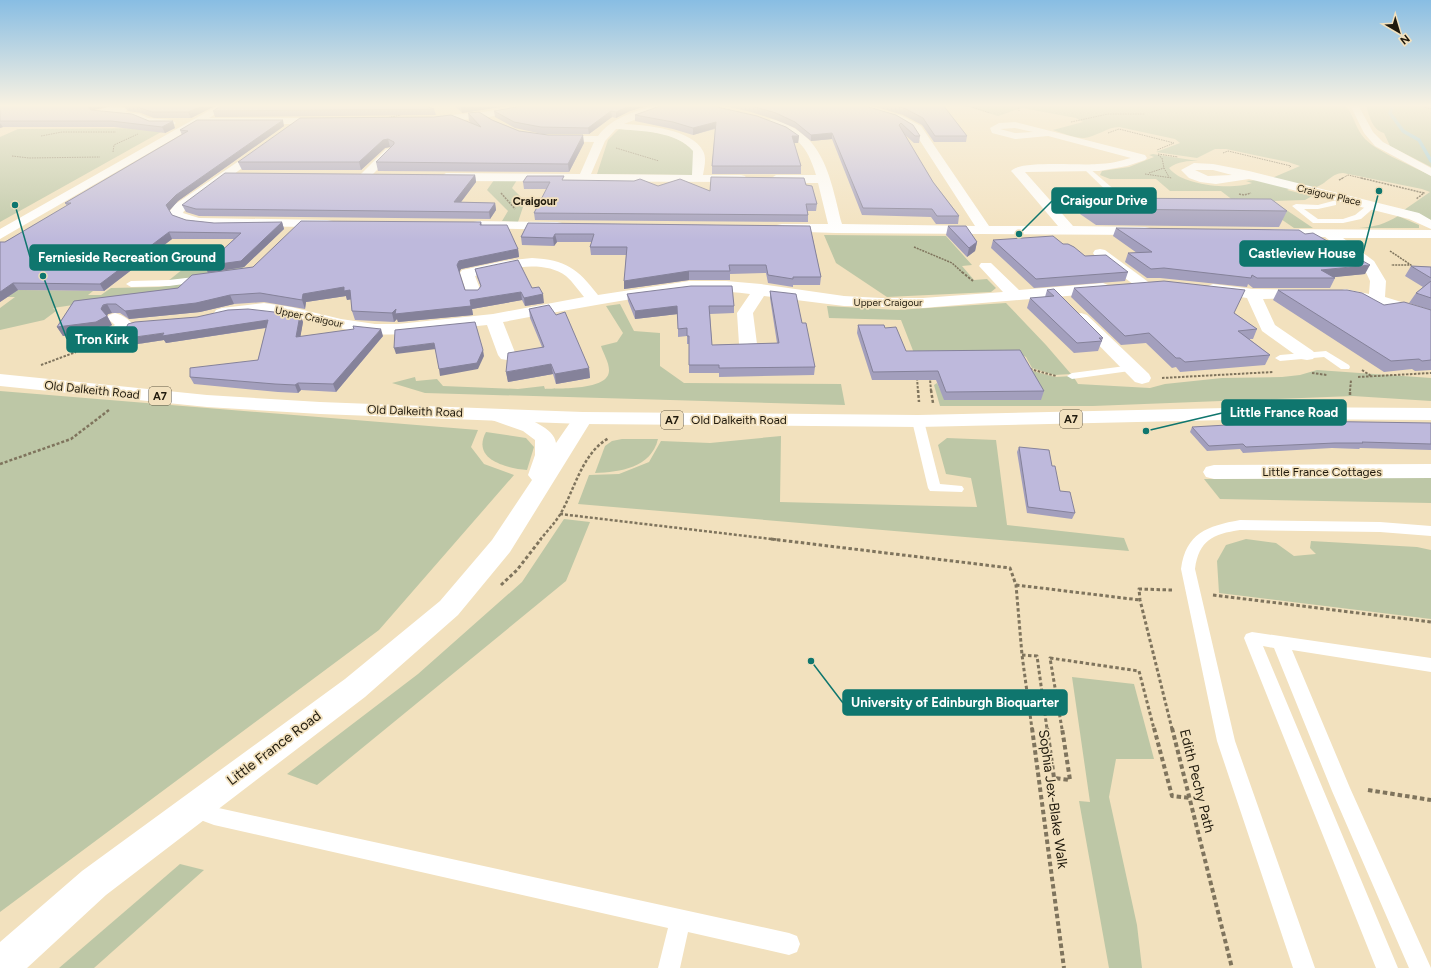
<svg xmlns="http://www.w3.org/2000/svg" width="1431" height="968" viewBox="0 0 1431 968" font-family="Figtree,sans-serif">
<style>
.green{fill:#bdc7a6}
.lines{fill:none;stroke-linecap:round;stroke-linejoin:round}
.stream{stroke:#98cbdb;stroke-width:3.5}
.path-far5{stroke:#7f745d;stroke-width:1;stroke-dasharray:1.5 1;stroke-linecap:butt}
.path-far4{stroke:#7f745d;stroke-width:1.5;stroke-dasharray:2 1;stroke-linecap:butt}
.path-far3{stroke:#7f745d;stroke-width:2;stroke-dasharray:2.5 1.5;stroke-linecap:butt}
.path-far2{stroke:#7f745d;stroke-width:2.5;stroke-dasharray:3 2;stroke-linecap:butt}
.path-far1{stroke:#7f745d;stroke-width:3;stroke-dasharray:3.5 2.5;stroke-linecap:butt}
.path{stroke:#7f745d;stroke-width:4;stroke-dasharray:4.5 3;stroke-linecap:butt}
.service{fill:#fff;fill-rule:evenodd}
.minor{fill:#fff;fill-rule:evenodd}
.primary{fill:#fff;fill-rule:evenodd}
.wall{fill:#a39fbd}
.shaded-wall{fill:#85829a}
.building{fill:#beb9dc;stroke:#85829a}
.labels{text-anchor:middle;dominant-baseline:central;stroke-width:3.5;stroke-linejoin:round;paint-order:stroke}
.far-street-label{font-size:10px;fill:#201a0d;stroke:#f2e1be}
.far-neighbourhood-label{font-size:11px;font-weight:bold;fill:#201a0d;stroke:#f2e1be}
.shield{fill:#f2e1be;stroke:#5f5642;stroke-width:1}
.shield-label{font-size:11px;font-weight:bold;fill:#201a0d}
.street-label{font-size:12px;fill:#201a0d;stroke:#f2e1be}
.near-street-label{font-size:14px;fill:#201a0d;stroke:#f2e1be}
.leader{fill:none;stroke:#0f766e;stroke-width:1.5}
.callout-dot{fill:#0f766e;stroke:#f2e1be;stroke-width:1.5}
.callout{fill:#0f766e;stroke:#0f766e;stroke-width:1.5}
.callout-label{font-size:13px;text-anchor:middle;font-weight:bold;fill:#fff}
</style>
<rect width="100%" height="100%" fill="#f2e1be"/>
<g class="green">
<path d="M962 105H1345C1354 115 1356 130 1365 139 1379 153 1413 166 1431 176V220L1404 210 1430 192 1422 189 1343 173C1331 173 1325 186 1313 188L1272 178 1300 166 1288 162 1226 149H1215L1197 158 1156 152 1180 143 1175 139 1119 127C1107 127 1096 137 1084 138 1074 138 1062 133 1053 130L1083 122 1076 118 1022 108 998 116Z"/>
<path d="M1366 105H1431V167L1390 146 1384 133C1372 130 1369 115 1366 105Z"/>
<path d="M163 128 161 132 0 222V137L18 129Z"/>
<path d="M620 128C646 131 675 131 694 151L693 175 597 174 608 140Z"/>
<path d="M1153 154 1198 161C1188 161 1178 161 1169 168 1182 186 1232 190 1252 183L1246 181 1257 180 1291 188 1287 190 1299 193 1303 191 1314 195 1305 200 1273 201 1313 228H1294L1268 210 1238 204 1221 191H1170L1156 179H1110L1100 175 1102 171 1129 167 1154 157 1149 155Z"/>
<path d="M494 180H517L512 188 525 201 518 222 502 221 508 211 487 190Z"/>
<path d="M1398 216 1419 225V228H1359C1375 227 1385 224 1398 216Z"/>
<path d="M824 235 946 236 972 265 962 266 974 280 987 279 996 288 991 292 887 297 836 263Z"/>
<path d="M48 252 166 254 150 266 70 265 20 290 93 291 88 295H101L111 288 159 287 233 276 260 277 53 308 56 311 44 320 0 330V308L15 297H0Z"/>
<path d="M247 264 239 271 168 281 188 265Z"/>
<path d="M1006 303 1046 345 1071 374 1055 375 1032 368 1026 357 1020 354 923 376 901 320 829 318 827 306 897 310Z"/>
<path d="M620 304 634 331 660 333V366L684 383 841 384 845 405 425 393 392 383 415 377 416 381 437 379 443 386 518 389 544 386 545 389C559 388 610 391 609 370 609 362 603 353 601 346L617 342 623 333 606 306Z"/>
<path d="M1029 370 1055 377 1073 376 1078 384 1150 388 1165 384 1222 378 1282 377 1300 375 1317 370 1431 378V401L1353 396 1093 406H940L934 385 937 383 945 400Z"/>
<path d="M0 391 478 430 471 447 484 464 514 475 379 630 0 912Z"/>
<path d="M486 432 526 438 534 447 527 470C507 468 471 460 486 432Z"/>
<path d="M781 436 780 502 977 507 971 478 946 474 938 445 947 438 996 440 1007 525 1124 538 1129 551 578 504 589 475 619 474 649 462 661 441 710 443Z"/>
<path d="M622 439H658C651 468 620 472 595 473L605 446 612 441Z"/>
<path d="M1431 477V503L1220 499 1204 479Z"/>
<path d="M564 519 590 522 566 581 317 785 287 774 418 674 522 582Z"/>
<path d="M1246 539 1276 543 1294 556 1316 554 1310 548 1311 541 1417 547 1431 550V619L1219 593 1217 561 1226 545Z"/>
<path d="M1072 677 1134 684 1154 759H1116L1109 797 1137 925 1142 968H1109L1079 801 1090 802Z"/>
<path d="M180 864 204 870 94 968H59Z"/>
</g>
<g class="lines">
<path class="stream" d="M1393 105 1390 113 1403 131 1419 140 1431 161"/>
<g class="path-far5">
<path d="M966 105 990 113"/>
<path d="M1018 105 1019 111"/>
<path d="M1418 105 1431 109"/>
<path d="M386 118 401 115"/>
<path d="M1071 122 1108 114H1145"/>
<path d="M1108 133 1119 129 1174 143 1157 150"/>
<path d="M41 136 62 132H116"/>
<path d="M616 148 659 161"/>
<path d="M113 152 114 145 138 134"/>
<path d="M1223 153 1228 151 1291 166 1289 168"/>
<path d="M1158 154 1178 157"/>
<path d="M1158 155 1162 158 1164 168 1169 177"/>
<path d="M12 156 29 158 100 157"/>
<path d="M1149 173 1164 168"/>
<path d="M1145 174 1172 178"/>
<path d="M1341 179 1348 175 1365 179"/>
</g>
<g class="path-far4">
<path d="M1361 178 1424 193 1416 199"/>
<path d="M1339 180 1343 178"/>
<path d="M1086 191 1095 200"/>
<path d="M501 193 515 209"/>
<path d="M1239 194 1244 195 1251 193"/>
<path d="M914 247 952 263 963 273"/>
<path d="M1390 251 1411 265H1391"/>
<path d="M134 266H149"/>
</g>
<g class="path-far3">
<path d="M962 272 973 281"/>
<path d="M41 365 76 352"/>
<path d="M1030 369 1056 376"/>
<path d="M1362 370 1371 376"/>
<path d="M1312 373 1327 375"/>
<path d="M1358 377 1431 373"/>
<path d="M917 378 918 391"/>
<path d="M1162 378 1273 372"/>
<path d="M931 391 930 379 932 378"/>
<path d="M1350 391 1351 380"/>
</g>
<g class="path-far2">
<path d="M918 390 919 402"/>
<path d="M931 390 933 403"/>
<path d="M1350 395V390"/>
<path d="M0 464 71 439 109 410"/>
<path d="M560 514 780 540"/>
<path d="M540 540C547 531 555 523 561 513 575 488 583 452 609 438"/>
</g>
<g class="path-far1">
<path d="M771 539 1010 568 1016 585 1022 655 1032 729"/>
<path d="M501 585 517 570 541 539"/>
<path d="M1016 585 1140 600"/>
<path d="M1172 590 1139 589 1140 600 1172 729"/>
<path d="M1213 595 1431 622"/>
<path d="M1022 655 1037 656 1047 729"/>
<path d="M1062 729 1050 658 1139 671 1154 729"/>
</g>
<g class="path">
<path d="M1032 728 1064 968"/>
<path d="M1047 728 1054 778 1070 780 1062 728"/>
<path d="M1154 728 1172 796 1190 798"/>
<path d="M1172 728 1232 968"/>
<path d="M1368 790 1431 800"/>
</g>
<g class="service">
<path d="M1085 168H1089L1124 198V202H1118L1085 170Z"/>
<path d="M1333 201H1336V205L1318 209H1304L1318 219H1343L1355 215 1370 203 1377 205 1361 219 1343 223H1313L1292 206 1296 204 1318 205Z"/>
<path d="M203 276 206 277V281L169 286 131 287 126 284 131 281 169 280Z"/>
<path d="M1326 351 1349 365 1350 367 1349 369H1341L1324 357 1280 361 1275 358 1280 355Z"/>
<path d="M1133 365 1138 368 1137 370 1072 379 1067 376 1072 373Z"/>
<path d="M918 417 924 421 940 484 962 486 964 489 962 492 930 491 928 488 912 421Z"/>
<path d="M1240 520 1380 522 1431 526V536L1380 532 1240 530C1213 534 1199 540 1195 569L1235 741 1315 968H1293L1217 741 1181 569C1186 533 1207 526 1240 520Z"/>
<path d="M1252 632 1431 658V672L1292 650 1350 788 1431 968H1409L1332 791 1274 648 1263 646 1398 968H1376L1244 638 1246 634Z"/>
<path d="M194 799 214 807 789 933 797 936 800 944 797 952 789 955 688 932 680 968H658L668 928 214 825 187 815 184 808 187 801Z"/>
</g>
<g class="minor">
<path d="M219 105H230L209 118H325L330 121 325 124H199L0 239V229Z"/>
<path d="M523 105H541L536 108 483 118 429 123 424 120 429 117 483 112Z"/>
<path d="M657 105H671L624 124C646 125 692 129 703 151 707 158 704 168 703 175H741L745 176 747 179 745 182 446 181 440 177 446 173 580 174 594 142 553 141 549 140 548 138 549 136H598C612 117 636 111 657 105ZM616 129C640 131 677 131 693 151L692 175 591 174 605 141Z"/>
<path d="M853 105H865L902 116 921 126 989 226H1058L1013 173 1011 171C1020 160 1081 166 1097 164 1109 164 1120 161 1131 158L1048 136 1015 139 992 133 990 128 999 123 1015 122 1145 155 1147 158 1145 160 1127 166 1099 171 1025 172 1073 226 1145 227 1150 228 1152 231 1150 234 1145 235 836 233 777 231 775 228 777 225 782 224H828L818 183H776L770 179 776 175H816C807 145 797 136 767 124L766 122 771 119C825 132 830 178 842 224L975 226 913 130 896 120 854 107ZM1015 128 1033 132 1015 133 1000 129Z"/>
<path d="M1350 105H1358L1373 132 1383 142 1431 168V176L1375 146 1364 133Z"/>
<path d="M110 106 125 108 127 110 125 112 140 114 148 118 171 120 176 123 171 126 146 124 135 119 97 116 92 113Z"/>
<path d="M264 144 268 145 269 147 268 149 184 211 183 213 199 218 327 220 332 221 334 224 332 227 199 226C188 224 172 224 170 211L174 205Z"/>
<path d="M390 148 394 149 395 151 394 153 369 178H361L359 176 386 149Z"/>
<path d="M1194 163 1213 164 1249 171 1419 213 1431 220V229L1409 219 1249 179 1216 184 1200 182 1189 178 1181 170ZM1195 170H1213L1232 175 1208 176Z"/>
<path d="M478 221 557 222 562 223 564 226 562 229 557 230 473 228 471 225 473 222Z"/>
<path d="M1274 229 1431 230V238H1343L1374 261 1386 281 1385 297 1431 311V321L1374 304 1339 297 1337 294 1339 291 1345 289 1369 294 1370 281 1363 266 1325 237 1269 236 1267 233 1269 230Z"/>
<path d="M1100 249 1105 250 1147 281 1150 284 1147 287H1137L1095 256 1093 253 1095 250Z"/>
<path d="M532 258C566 260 577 268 598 295L689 281H726L761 284 844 296 881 298H923L1003 292 979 266 981 263H991L1019 290 1103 283 1108 285 1111 288 1108 291 1103 293 923 308 844 306 764 296 753 313 757 344 754 348 748 349 742 348 739 344 737 313 750 294C706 288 675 293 632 299 588 306 546 314 503 322L516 355 513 359 507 360 501 359 498 355 487 325C450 328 411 337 375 334 337 331 302 314 264 313 251 313 236 316 222 318L216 316 214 313 216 310 222 308 264 303 291 307 341 319 375 324H398L493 314 584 297C578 290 573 282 566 276 542 258 501 270 475 276L482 294 480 297H468L460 273 462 270 504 261Z"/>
<path d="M1213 284 1253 289 1311 290 1313 293 1311 296 1305 298 1263 299 1275 325 1313 351 1316 355 1313 359 1307 360 1301 359 1262 331 1247 298 1208 292 1205 289 1208 286Z"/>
<path d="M115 313C123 315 130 320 134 326L132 330C119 337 102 351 87 348L84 344 87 340 115 325 107 318 109 315Z"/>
<path d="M1081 313 1087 315 1149 374 1151 378 1149 382 1142 384 1135 382 1075 321 1073 318 1075 315Z"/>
<path d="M496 409C512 413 554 424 556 443L576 414 583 412 590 414 593 418 510 552 458 615 365 697 106 895 27 968H0V942L82 871 345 679 440 601 492 540 532 480 528 475 535 455V440L523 431 489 419 486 415 489 411Z"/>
<path d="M1431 464V478L1214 479 1206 477 1203 472 1206 467 1214 465Z"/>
</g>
<path class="primary" d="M0 374 207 395 320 402 583 412 918 415 1270 407 1431 408V420L1270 419 918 427 583 424 320 414 207 407 0 386Z"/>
</g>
<g class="wall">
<path d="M115 105H217L191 118H154L141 113 128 111 124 106Z"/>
<path d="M454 105H661H650L630 111 616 118 612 117 589 134H542L515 128 495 117 494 111 528 105H514L462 113Z"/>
<path d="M721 105H862L896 115 920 136 919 143H914L904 134 933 182 959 216 958 224H936L931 217 862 215 832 139 811 141 795 128 776 120 751 112Z"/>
<path d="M869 105H943L967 136 966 142H934L922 125 903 115Z"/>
<path d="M0 106 94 110 93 111 149 121 175 128 165 133 114 127H3L0 128Z"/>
<path d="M434 109 436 115 215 117 213 111Z"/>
<path d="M468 113 492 120 519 131 584 143 569 172 378 171 376 162 391 147H390L385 148 361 170H242L238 162 472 124 469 121Z"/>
<path d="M635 115 799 136 798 143H794L801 166V174H712V166L715 129 693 135 673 129 635 121Z"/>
<path d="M284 126 178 201 169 211 172 215 186 220 214 223 282 222 284 229 244 267 208 273 234 239H172L104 291 18 290 0 302V242H5L67 206 65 203 182 135 180 130Z"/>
<path d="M475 175 476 182 461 202 495 203 496 210 490 219 199 216 186 212 182 205Z"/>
<path d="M564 180 658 186 710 191 806 185 817 204 816 211H807L808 215V222L535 220 534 213 547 189H524L523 182Z"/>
<path d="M1085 198 1287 211 1279 227 1096 225 1080 214Z"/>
<path d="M481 222 482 225 518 249 519 257 461 269 459 272 465 290H478L481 287 477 277 475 269 532 288 544 303 525 306 522 300 472 309 473 315 398 322 397 319 394 322 355 320 352 311 351 299 347 300 346 296 306 302 305 309 264 302 234 304 200 312 129 319 120 313H112L108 314 107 315 112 325 101 331 63 336 57 327 74 301 178 288 253 267Z"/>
<path d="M528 223 810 226 821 277 820 285H793V287L768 283 766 273 730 274V280H689L624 289 626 255H591L590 247 592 242H557L554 246 522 245 521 237Z"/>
<path d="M948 226 977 242 975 251 967 257 946 235Z"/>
<path d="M1116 228 1365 274 1333 277 1335 278 1330 288H1253L1248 284 1247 287 1160 278H1147L1125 262 1128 253H1137L1113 236Z"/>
<path d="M993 240 1063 244 1085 256 1128 272 1125 281 1034 288 991 248Z"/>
<path d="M1411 266 1431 267V310L1409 303 1416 293 1423 287 1405 276Z"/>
<path d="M1074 288 1234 313 1257 329 1253 339H1249L1270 355 1265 365 1180 372 1176 367 1172 368 1146 343 1121 345 1071 297Z"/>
<path d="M1047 290 1103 338 1098 351 1074 353 1027 308 1030 298 1045 297Z"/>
<path d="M1278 290 1384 305 1431 310V370L1415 371 1412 369 1384 372 1273 300Z"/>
<path d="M770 291 802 323 815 367 814 375 719 377V373H689V344H687V336L678 337V314L635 319 628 301 627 294 734 306V313L710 314 712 345 777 343 770 298Z"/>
<path d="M529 309 589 368 590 378 556 384 553 374 508 382 506 372 542 347 530 318Z"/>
<path d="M300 315 303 322 300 337 383 336 336 392 301 390 298 393 278 392 194 384 190 377 258 360 266 328 166 343 164 340 125 346Z"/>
<path d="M858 325 885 328 906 351 1044 391 1041 400H944L936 380H872L857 333Z"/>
<path d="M1431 423V450L1360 448 1359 449 1332 448 1243 453 1240 449 1207 451 1190 432 1192 427Z"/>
<path d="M1019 447 1052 466 1060 491 1075 513 1072 519 1027 513 1017 452Z"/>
</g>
<g class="shaded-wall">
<path d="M90 105H115L94 110 90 113 88 107Z"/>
<path d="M204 105H217L191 118 188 112Z"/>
<path d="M476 105H514L462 113 461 107Z"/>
<path d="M631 105H661H650L630 111 616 118V112Z"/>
<path d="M611 111 612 117 589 134 588 128Z"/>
<path d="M283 120 284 126 178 201 169 211 166 205 176 195Z"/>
<path d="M173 121 175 128 165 133 162 127Z"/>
<path d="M716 122V128L693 135V128Z"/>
<path d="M0 123 3 127 0 128Z"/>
<path d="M832 133V139L811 141V135Z"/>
<path d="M583 135 584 143 569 172 568 164Z"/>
<path d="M792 136H799L798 143H791Z"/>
<path d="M388 139 390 147 385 148 361 170 359 162 383 140Z"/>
<path d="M475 175 476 182 455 210 454 202Z"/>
<path d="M495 203 496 210 490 219 489 212Z"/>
<path d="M282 222 284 229 244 267 208 273 205 266Z"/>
<path d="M169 232 172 239 104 291 100 284Z"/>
<path d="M555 234 557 242 554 246 553 238Z"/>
<path d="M977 242 975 251 967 257 969 248Z"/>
<path d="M518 249 519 257 461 269 459 273 457 265 459 261Z"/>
<path d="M1370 265 1365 274 1326 278 1321 270Z"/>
<path d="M689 271V280L624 289V281Z"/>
<path d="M13 283 18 290 0 302V292Z"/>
<path d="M344 287 350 290 353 299 347 300 346 296 306 302 305 309 302 300 303 294Z"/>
<path d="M521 292 522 300 472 309 473 315 398 322 397 319 394 322 392 313 396 309 470 300Z"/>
<path d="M543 294 544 303 525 306 524 298Z"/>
<path d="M230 295 234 304 200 312 129 319 125 311Z"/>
<path d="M107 304 112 313 108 314 107 316 112 325 101 331 63 336 57 327Z"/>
<path d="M677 306 678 314 635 319V311Z"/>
<path d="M300 315 303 322 299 345 296 337Z"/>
<path d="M268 320 271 327 166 343 164 340 125 346 121 339 164 333Z"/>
<path d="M381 329 383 336 336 392 333 384Z"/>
<path d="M434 343 436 349 396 354 394 348Z"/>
<path d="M483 350 484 356 478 369 440 376 439 369Z"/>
<path d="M551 364 553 374 508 382 506 372Z"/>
<path d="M589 368 590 378 556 384 555 374Z"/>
<path d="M298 383 301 390 298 393 295 385Z"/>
</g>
<g class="building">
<path d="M2 105H90L88 107 91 110 132 114 149 121H173L162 127 111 121H0V106Z"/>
<path d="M125 105H204L188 112H152L138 107Z"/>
<path d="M222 105H422L434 109 213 111Z"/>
<path d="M459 105H476L461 107Z"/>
<path d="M528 105H631L616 112 611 111 588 128 541 127 514 122 494 111Z"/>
<path d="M663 105H708L757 116 786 127 799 136H792L801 166H712L716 122 693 128 673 122 635 115Z"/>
<path d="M748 105H862L896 115 913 125 920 136H915L901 123 899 125 933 182 959 216H937L932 209 863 208 832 133 811 135 795 122 776 113Z"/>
<path d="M890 105H943L967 136H935L923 118 904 108Z"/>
<path d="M479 112 492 120 519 131 548 135H583L568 164 376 162 394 144V142L388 139 383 140 359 162H238L300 118 434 117 451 115 481 127 468 113Z"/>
<path d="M197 120H283L176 195 166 205 172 215 186 220 214 223 282 222 241 261 205 266 241 233 169 232 100 284 13 283 0 292V242H5L71 203H65L188 131 180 130Z"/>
<path d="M225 173 475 175 454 202 495 203 489 212 196 209 182 205Z"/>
<path d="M527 176H564L562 180 634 181 640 179 658 186 680 179 710 191 711 177 804 178 806 185 812 186 817 204H806L808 215 534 213 550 182H523Z"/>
<path d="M1085 198 1271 199 1287 211 1101 209Z"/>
<path d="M301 221 481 222 480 225H507L518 249 459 261 457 265 465 290H478L481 286 475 269 518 260 532 288 539 287 543 294 524 298 521 292 470 300 471 306 395 314 396 309 392 313 352 311 350 290 344 291V287L303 294 302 300 260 293 230 295 196 303 125 311 116 304H107L103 305 101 309 107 316 96 322 57 327 74 301 178 288 192 275 253 267Z"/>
<path d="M528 223 810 226 821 277H793V279L768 275 766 265H729L730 271H689L624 281 627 247H590L594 234H555L553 238 521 237Z"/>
<path d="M948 226H966L977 242 969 248Z"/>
<path d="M1116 228 1299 230 1305 234 1313 233 1370 265 1321 270 1335 278H1257L1252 275 1251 278 1164 268 1151 269 1128 253 1152 252Z"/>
<path d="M1053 236 1063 244H1068L1074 247 1085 256 1106 255 1128 272 1036 279 993 240Z"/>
<path d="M1411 266 1431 267V278Z"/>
<path d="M1164 281 1245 290 1234 313 1257 329 1238 331 1270 355 1185 362 1180 358H1176L1149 333 1125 336 1074 288Z"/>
<path d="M1431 281V298L1416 293Z"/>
<path d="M691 286H732L734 306H709L712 345 779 343 770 291 796 294 802 323H806L815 367 719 368V365H689V336H687V328L678 329 677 306 635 311 627 294Z"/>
<path d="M1054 289 1103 338H1099L1102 341 1077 343 1030 298 1054 296 1047 290Z"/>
<path d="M1278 290H1347L1362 293 1384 305 1404 302 1431 310V360L1422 361 1419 359 1391 361Z"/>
<path d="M549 305 556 315 565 312 589 368 555 374 551 364 506 372 508 353 544 347 529 309Z"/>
<path d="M248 309 300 315 296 337 354 329 353 326 381 329 333 384 298 383 295 385 275 384 190 377V368L258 360 268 320 162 336 164 333 121 339 128 324 135 322 197 317 228 310Z"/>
<path d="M475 322 483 350 477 363 439 369 434 343 394 348 395 330Z"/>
<path d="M858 325H884L885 328 896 327 906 351 1020 350 1044 391 946 392 938 371 873 372Z"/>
<path d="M1297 421 1431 423V444L1362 442 1363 443H1335L1246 447 1243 444 1209 446 1192 427Z"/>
<path d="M1019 447 1049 450 1052 466H1055L1060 491 1070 492 1075 513 1028 507Z"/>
</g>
<linearGradient id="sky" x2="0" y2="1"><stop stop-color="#88bde3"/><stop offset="0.44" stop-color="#f9f2e2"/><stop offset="1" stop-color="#f9f2e2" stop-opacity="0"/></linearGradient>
<rect width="1431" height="240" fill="url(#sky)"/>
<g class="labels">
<g class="far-street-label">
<text transform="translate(1329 195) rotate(13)">Craigour Place</text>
<text x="888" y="302">Upper Craigour</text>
<text transform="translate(309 317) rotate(12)">Upper Craigour</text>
</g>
<g class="far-neighbourhood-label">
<text x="535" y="201">Craigour</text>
</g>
<g class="shield">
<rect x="149" y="387" width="22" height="18" rx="3"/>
<rect x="1060" y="410" width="22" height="18" rx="3"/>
<rect x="661" y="411" width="22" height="18" rx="3"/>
</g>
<g class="shield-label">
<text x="160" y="396">A7</text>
<text x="1071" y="419">A7</text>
<text x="672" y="420">A7</text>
</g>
<g class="street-label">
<text transform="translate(92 390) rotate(6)">Old Dalkeith Road</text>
<text transform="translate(415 411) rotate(2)">Old Dalkeith Road</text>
<text x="739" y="420">Old Dalkeith Road</text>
<text x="1322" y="472">Little France Cottages</text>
</g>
<g class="near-street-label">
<text transform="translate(274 748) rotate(-37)">Little France Road</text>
<text transform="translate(1197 781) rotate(76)">Edith Pechy Path</text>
<text transform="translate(1053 799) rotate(82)">Sophia Jex-Blake Walk</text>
</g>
</g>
<path class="leader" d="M1019 234L1052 201M1379 191L1363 253M15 205L30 257M43 276L67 339M1146 431L1222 413M811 661L843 703"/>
<g class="callout-dot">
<circle cx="1019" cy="234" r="4"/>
<circle cx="1379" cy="191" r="4"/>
<circle cx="15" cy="205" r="4"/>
<circle cx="43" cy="276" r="4"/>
<circle cx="1146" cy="431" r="4"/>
<circle cx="811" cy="661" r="4"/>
</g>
<g class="callout">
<rect x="1052" y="188" width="104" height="25" rx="4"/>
<rect x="1240" y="241" width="123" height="25" rx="4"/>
<rect x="30" y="245" width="194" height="25" rx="4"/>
<rect x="67" y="327" width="70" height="25" rx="4"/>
<rect x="1222" y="400" width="124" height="25" rx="4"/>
<rect x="843" y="690" width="224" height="25" rx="4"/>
</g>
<g class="callout-label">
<text x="1104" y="205">Craigour Drive</text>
<text x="1302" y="258">Castleview House</text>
<text x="127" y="262">Fernieside Recreation Ground</text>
<text x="102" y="344">Tron Kirk</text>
<text x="1284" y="417">Little France Road</text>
<text x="955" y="707">University of Edinburgh Bioquarter</text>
</g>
<g transform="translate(1399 32) rotate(142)" stroke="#f2e1be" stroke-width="3" paint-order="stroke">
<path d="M0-3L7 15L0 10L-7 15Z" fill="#201a0d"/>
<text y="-6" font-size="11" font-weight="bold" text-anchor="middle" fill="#201a0d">N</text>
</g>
</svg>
